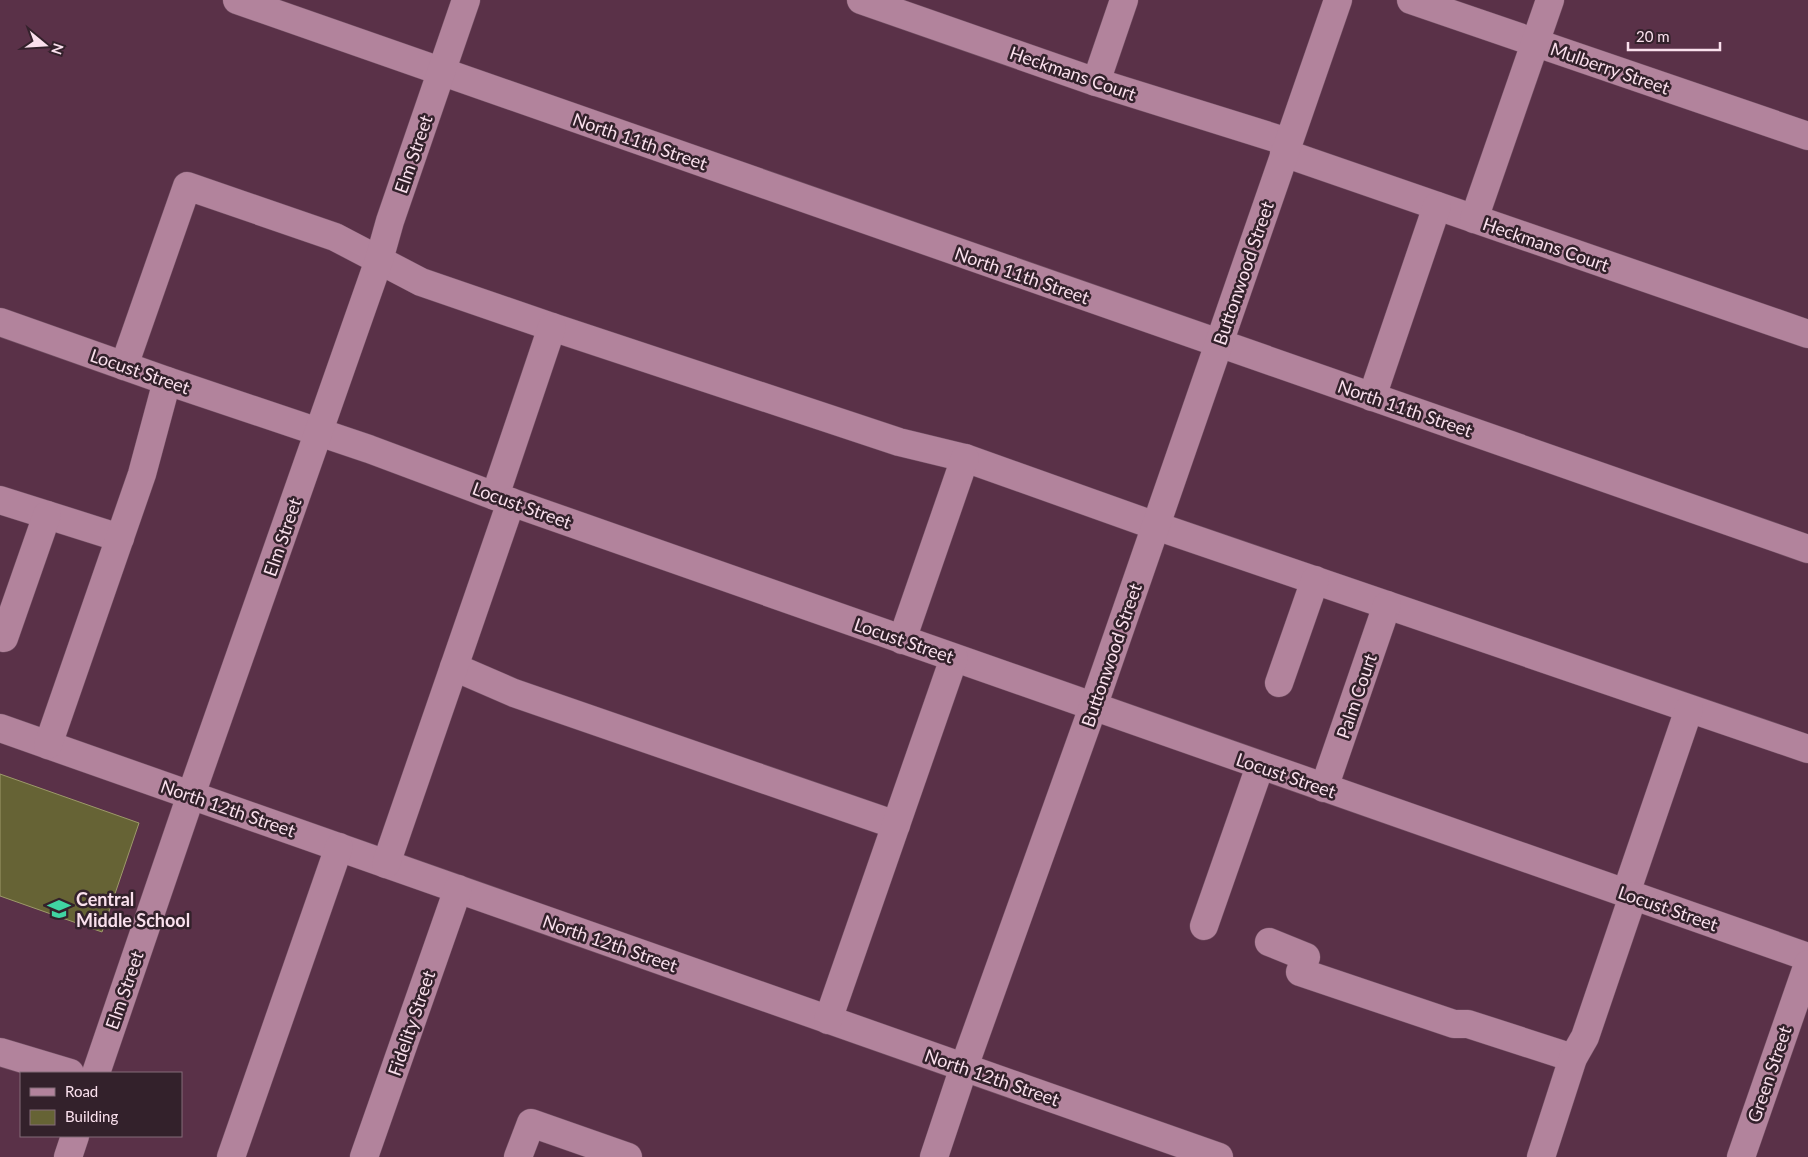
<svg xmlns="http://www.w3.org/2000/svg" width="1808" height="1157" viewBox="0 0 1808 1157" font-family="Lato,sans-serif">
<style>
.building{fill:#666335;stroke:#9d9a6a}
.lines{fill:none;stroke-linecap:round;stroke-linejoin:round}
.minor-casing{stroke:#725063;stroke-width:29}
.minor{stroke:#b2839c;stroke-width:28}
.labels{text-anchor:middle;dominant-baseline:central;stroke-width:5;stroke-linejoin:round;paint-order:stroke}
.street-label{font-size:18px;fill:#fae0ed;stroke:#33212b}
.poi-label{font-size:18px;font-weight:bold;fill:#fae0ed;stroke:#33212b;text-anchor:start}
</style>
<rect width="100%" height="100%" fill="#5a3148"/>
<path class="building" d="M0 774 139 823 102 932 0 896Z"/>
<g class="lines">
<defs>
<g id="minor">
<path d="M237 0 1808 549"/>
<path d="M861 0 1096 82 1288 142"/>
<path d="M1411 0 1808 136"/>
<path d="M1096 82 1124 0"/>
<path d="M1284 153 1808 334"/>
<path d="M1474 219 1550 0"/>
<path d="M0 322 167 381 369 449 511 502 1808 957"/>
<path d="M124 366 187 186 335 237 421 282 552 327 899 442 965 458 1156 526 1808 749"/>
<path d="M1372 397 1437 206"/>
<path d="M495 496 552 327"/>
<path d="M0 500 120 538"/>
<path d="M4 638 47 515"/>
<path d="M902 640 965 458"/>
<path d="M454 667 514 693 896 825"/>
<path d="M1279 683 1315 580"/>
<path d="M0 728 1219 1157"/>
<path d="M48 745 142 474 167 381"/>
<path d="M1324 788 1387 605"/>
<path d="M386 864 511 502"/>
<path d="M1626 893 1689 709"/>
<path d="M1204 926 1260 766"/>
<path d="M1269 942 1306 957 1300 972 1454 1024H1468L1573 1058"/>
<path d="M828 1020 954 658"/>
<path d="M0 1052 70 1073"/>
<path d="M96 1073 191 795 379 260 390 221 466 0"/>
<path d="M68 1157 75 1136"/>
<path d="M231 1157 339 847"/>
<path d="M364 1157 458 889"/>
<path d="M518 1157 531 1123 628 1157"/>
<path d="M934 1157 964 1067 1093 707 1338 0"/>
<path d="M1541 1157 1573 1058 1585 1037 1633 896"/>
<path d="M1741 1157 1808 964"/>
</g>
</defs>
<use href="#minor" class="minor-casing"/>
<use href="#minor" class="minor"/>
</g>
<defs>
<symbol id="school-bare" viewBox="-9 -9 18 18"><path d="M0-5L7-2L0 1L-7-2ZM-4 1L0 2.5L4 1V4Q0 6-4 4Z" fill="#40d4a2" stroke="#33212b" stroke-width="2.5" paint-order="stroke"/></symbol>
</defs>
<g fill-rule="evenodd">
<use href="#school-bare" x="43" y="893" width="32" height="32"/>
</g>
<g class="labels">
<g class="street-label">
<text transform="translate(1610 68) rotate(19)">Mulberry Street</text>
<text transform="translate(1073 73) rotate(19)">Heckmans Court</text>
<text transform="translate(640 141) rotate(19)">North 11th Street</text>
<text transform="translate(413 154) rotate(-71)">Elm Street</text>
<text transform="translate(1546 244) rotate(19)">Heckmans Court</text>
<text transform="translate(1243 273) rotate(-71)">Buttonwood Street</text>
<text transform="translate(1022 275) rotate(19)">North 11th Street</text>
<text transform="translate(140 371) rotate(19)">Locust Street</text>
<text transform="translate(1405 408) rotate(19)">North 11th Street</text>
<text transform="translate(522 505) rotate(20)">Locust Street</text>
<text transform="translate(282 537) rotate(-71)">Elm Street</text>
<text transform="translate(904 640) rotate(19)">Locust Street</text>
<text transform="translate(1111 655) rotate(-71)">Buttonwood Street</text>
<text transform="translate(1356 696) rotate(-71)">Palm Court</text>
<text transform="translate(1286 775) rotate(19)">Locust Street</text>
<text transform="translate(228 808) rotate(19)">North 12th Street</text>
<text transform="translate(1668 908) rotate(19)">Locust Street</text>
<text transform="translate(610 943) rotate(19)">North 12th Street</text>
<text transform="translate(124 990) rotate(-71)">Elm Street</text>
<text transform="translate(411 1023) rotate(-71)">Fidelity Street</text>
<text transform="translate(1769 1074) rotate(-71)">Green Street</text>
<text transform="translate(992 1077) rotate(19)">North 12th Street</text>
</g>
<g class="poi-label">
<text x="76" y="899">Central<tspan x="76" dy="21">Middle School</tspan></text>
</g>
</g>
<rect x="20" y="1072" width="162" height="65" fill="#33212b" stroke="#836d79"/>
<rect x="30" y="1088" width="25" height="8" fill="#b2839c" stroke="#836d79"/>
<text x="65" y="1097" font-size="15" fill="#fae0ed">Road</text>
<rect x="30" y="1110" width="25" height="15" fill="#666335" stroke="#836d79"/>
<text x="65" y="1122" font-size="15" fill="#fae0ed">Building</text>
<g transform="translate(45 45) rotate(108)" stroke="#33212b" stroke-width="4" paint-order="stroke">
<path d="M0-4L9 19L0 12L-9 19Z" fill="#fae0ed"/>
<text y="-8" font-size="14" font-weight="bold" text-anchor="middle" fill="#fae0ed">N</text>
</g>
<path d="M1628 42v8h92v-8" fill="none" stroke="#fae0ed" stroke-width="2.5"/>
<text x="1636" y="42" font-size="15" fill="#fae0ed" stroke="#33212b" stroke-width="4" paint-order="stroke">20 m</text>
</svg>
